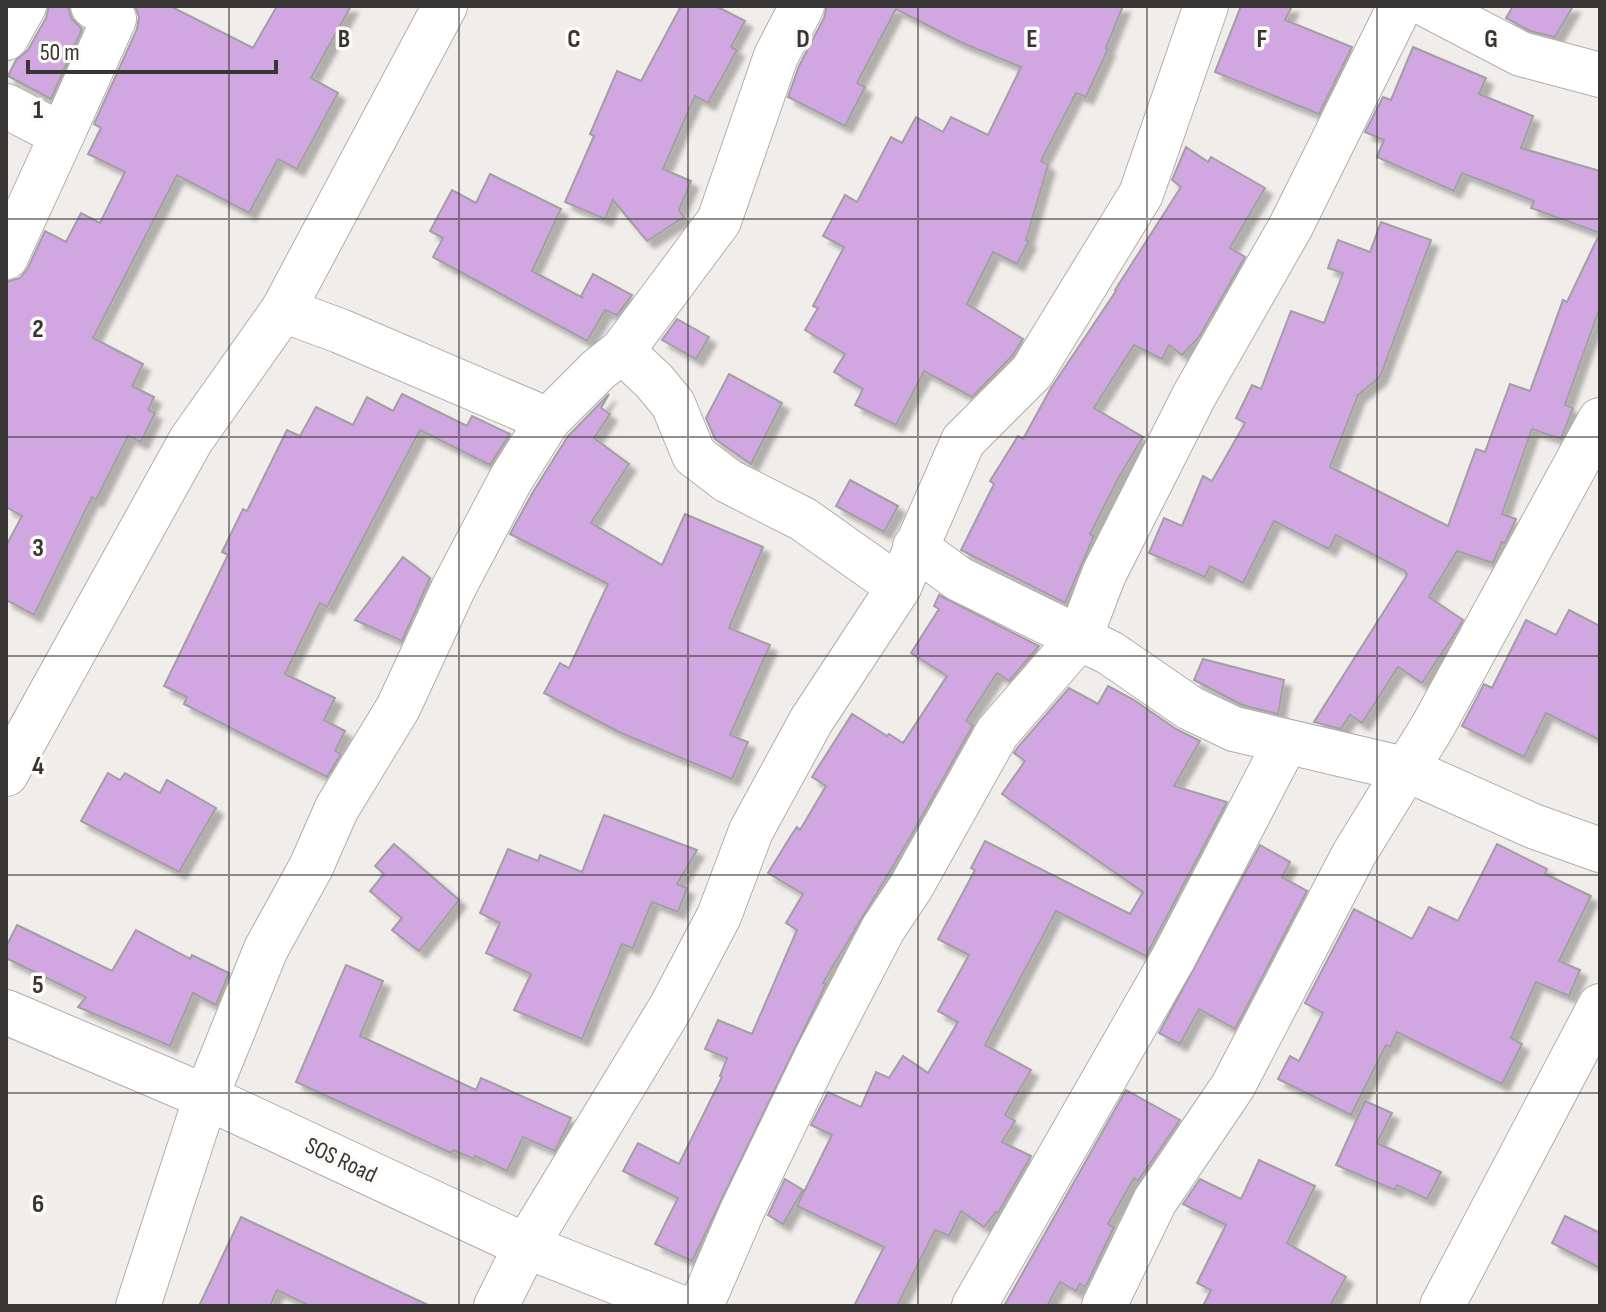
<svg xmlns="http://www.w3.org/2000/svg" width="1606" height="1312" viewBox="0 0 1606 1312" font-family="'Sofia Sans Condensed',sans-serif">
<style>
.building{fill:#d0a7e1;stroke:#a29fa3;stroke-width:2;filter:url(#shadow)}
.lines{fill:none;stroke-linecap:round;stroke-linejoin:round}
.minor-casing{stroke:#b2aeab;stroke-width:46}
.minor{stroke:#fff;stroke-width:44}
.grid{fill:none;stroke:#373635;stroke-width:2;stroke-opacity:0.55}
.labels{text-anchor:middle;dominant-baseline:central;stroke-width:7;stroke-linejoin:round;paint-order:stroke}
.street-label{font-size:24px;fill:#373635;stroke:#fefaf7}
.grid-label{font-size:26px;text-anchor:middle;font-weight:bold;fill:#373635;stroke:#fefaf7;stroke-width:7;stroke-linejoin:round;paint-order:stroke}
</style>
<defs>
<filter id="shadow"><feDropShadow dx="7" dy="7" stdDeviation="2" flood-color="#0004"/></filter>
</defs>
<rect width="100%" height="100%" fill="#f1edea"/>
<g class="building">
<path d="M49 6H68L71 18 82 29 51 99 8 76 16 60 28 50 46 18Z"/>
<path d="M135 6H170L253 48 277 6H351L311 78 338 93 297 169 278 159 249 213 177 175 93 338 143 364 132 386 154 397 148 410 155 413 141 442 128 436 96 500 92 497 34 615 6 600V546L22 516 6 507V282L20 278 28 268 45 231 66 242 81 213 100 223 125 172 88 154 101 128 94 124 137 29 139 17Z"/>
<path d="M681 6H716L745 21 731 47 737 50 708 103 695 96 663 169 691 181 679 210 684 217 647 241 613 200 605 219 565 202 594 136 590 134 617 71 641 81Z"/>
<path d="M827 6H1123L1106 48 1108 49 1086 97 1076 93 1041 161 1048 165 1026 240 1029 241 1017 264 993 252 967 304 1023 339 1012 356 972 397 924 371 896 425 855 405 863 389 834 372 845 354 805 330 818 308 813 306 844 247 823 236 845 195 857 202 891 137 902 143 916 117 943 132 951 117 988 135 1021 67 960 42 896 9 857 83 865 87 845 126 788 97 799 66 824 18Z"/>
<path d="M1241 6H1292L1285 20 1352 47 1319 114 1215 72Z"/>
<path d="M1513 6H1573L1555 37 1530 31 1506 18Z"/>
<path d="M1413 47 1486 78 1479 94 1533 116 1521 148 1600 171V307L1565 405 1573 408 1561 439 1532 429 1502 514 1516 519 1505 543 1502 542 1493 563 1457 551 1429 597 1463 620 1456 632 1422 683 1398 667 1362 723 1350 715 1341 729 1314 722 1407 575 1405 571 1336 535 1329 549 1274 521 1243 583 1210 566 1205 577 1149 553 1164 518 1182 526 1203 476 1212 481 1245 423 1236 418 1252 385 1261 389 1291 311 1324 323 1343 273 1328 268 1338 240 1370 252 1381 222 1431 240 1380 377 1358 395 1330 467 1448 526 1476 449 1485 452 1510 384 1530 391 1563 300 1567 302 1600 233 1531 208 1534 201 1462 173 1454 191 1377 157 1384 140 1365 132 1383 97 1391 100Z"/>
<path d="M1186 147 1208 162 1211 157 1265 188 1230 248 1245 257 1199 337 1182 355 1169 345 1162 359 1134 345 1094 408 1143 437 1119 477 1090 534 1094 536 1065 603 961 550 994 484 990 481 1018 436 1023 439 1051 388 1116 291 1115 290 1181 187 1172 180Z"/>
<path d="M490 174 561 209 532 271 583 298 581 296 593 274 632 295 617 315 605 310 587 341 433 257 443 238 430 231 452 190 476 203Z"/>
<path d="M677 319 709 337 696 359 662 340Z"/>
<path d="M729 374 782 403 751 464 715 439 706 418Z"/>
<path d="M402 394 467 426 472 416 510 434 490 465 420 430 327 607 320 603 285 674 335 698 324 720 345 731 335 751 341 754 327 777 184 704 187 697 164 686 228 555 222 552 243 509 247 511 287 430 300 436 316 407 353 425 367 397 393 411Z"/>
<path d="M609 394 601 408 610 414 594 438 629 464 591 523 662 565 685 514 763 547 729 628 770 645 730 735 748 742 732 779 621 733 544 693 560 663 569 668 608 584 510 534 533 492 568 436Z"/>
<path d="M850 480 898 506 884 532 836 506Z"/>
<path d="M403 557 430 578 402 641 355 620Z"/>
<path d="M939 595 1039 646 1009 681 997 673 966 721 973 725 911 836 823 983 826 984 692 1261 655 1244 678 1198 623 1171 638 1143 679 1164 722 1077 720 1076 727 1058 705 1049 718 1020 752 1034 797 930 786 923 803 894 768 873 792 834 797 827 800 830 826 786 812 777 852 714 887 736 889 734 903 743 947 676 911 653 939 609 934 606Z"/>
<path d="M1569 610 1600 626V740L1546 713 1524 757 1462 726 1484 684 1492 688 1526 620 1556 635Z"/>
<path d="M1203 659 1284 680 1278 714 1242 705 1194 680Z"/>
<path d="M1108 686 1134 700 1176 729 1200 741 1174 786 1227 802 1146 956 1056 911 985 1045 1031 1070 1005 1115 1015 1121 1002 1142 1031 1156 998 1213 996 1212 984 1227 961 1211 949 1236 935 1230 897 1306H854L884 1247 797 1206 832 1135 811 1125 828 1092 861 1107 876 1072 889 1078 903 1056 928 1073 958 1022 938 1011 969 955 938 939 975 870 971 868 985 841 1130 914 1143 892 1002 794 1025 761 1014 753 1018 747 1069 688 1098 704Z"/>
<path d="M108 773 120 780 125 773 160 793 167 780 216 808 179 872 81 821Z"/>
<path d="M604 815 697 850 677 884 687 888 678 912 652 902 633 948 622 944 582 1039 514 1010 531 974 486 953 500 923 480 913 508 849 538 861 540 855 582 872Z"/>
<path d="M394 844 459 900 419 951 392 930 402 918 370 891 384 874 375 866Z"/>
<path d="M1497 844 1547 869 1545 874 1591 896 1559 961 1580 970 1569 996 1536 982 1511 1038 1522 1044 1502 1084 1397 1032 1390 1047 1386 1045 1351 1115 1278 1079 1290 1056 1299 1061 1323 1013 1305 1003 1354 909 1412 939 1429 907 1458 921Z"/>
<path d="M1260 845 1290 862 1282 877 1307 891 1235 1029 1199 1009 1180 1044 1159 1033Z"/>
<path d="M17 925 112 971 136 930 190 959 192 955 229 973 216 1005 193 993 170 1046 78 1007 86 997 6 958V947Z"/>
<path d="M346 965 383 981 360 1036 476 1090 481 1078 571 1118 555 1151 523 1137 507 1171 475 1156 474 1159 453 1150 451 1153 296 1082Z"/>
<path d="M1126 1090 1180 1120 1138 1181 1134 1178 1108 1224 1114 1227 1087 1284 1085 1287 1080 1284 1076 1291 1060 1282 1047 1306H1004Z"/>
<path d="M1365 1101 1392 1113 1377 1143 1441 1172 1427 1199 1397 1185 1395 1190 1336 1165Z"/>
<path d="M1259 1160 1315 1186 1287 1243 1346 1277 1330 1306H1203L1211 1290 1197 1283 1226 1225 1183 1204 1200 1179 1241 1199Z"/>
<path d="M785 1179 803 1190 783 1224 768 1215Z"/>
<path d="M1565 1216 1600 1233V1268L1552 1243Z"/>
<path d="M241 1217 430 1306H310L277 1290 270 1306H199Z"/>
</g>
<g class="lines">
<defs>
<g id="minor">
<path d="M1429 6 1521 54 1600 75"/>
<path d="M6 38 24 6"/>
<path d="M6 106 62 135 114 19 93 6"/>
<path d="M6 257 62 135"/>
<path d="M283 310 340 331 548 420 598 370 622 351 654 381 673 404 694 455 728 481 803 519 899 587"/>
<path d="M622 351 719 221 776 56 802 6"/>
<path d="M915 547 959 579 1110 653 1190 708 1234 729 1408 770 1533 826 1600 850"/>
<path d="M6 774 191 440 283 310 445 6"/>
<path d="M6 1012 206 1097 526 1246 677 1306"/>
<path d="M138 1306 206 1097 266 949 311 867 337 808 398 708 454 587 511 479 548 420"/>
<path d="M496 1306 526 1246 671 1007 719 916 751 831 811 721 899 587 963 441 1032 372 1141 194 1206 6"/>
<path d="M701 1306 742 1211 816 1058 883 929 911 887 997 733 1080 637 1104 574 1194 396 1291 226 1400 6"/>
<path d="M974 1306 1174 957 1286 742"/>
<path d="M1104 1306 1155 1201 1233 1086 1354 854 1433 726 1600 420"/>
<path d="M1442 1306 1600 1006"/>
</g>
</defs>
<use href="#minor" class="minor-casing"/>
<use href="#minor" class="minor"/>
</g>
<path class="grid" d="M229 6V1306M459 6V1306M688 6V1306M918 6V1306M1147 6V1306M1377 6V1306M6 219H1600M6 437H1600M6 656H1600M6 875H1600M6 1093H1600"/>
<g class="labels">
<g class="street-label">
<text transform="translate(341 1160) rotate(25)">SOS Road</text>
</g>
</g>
<g class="grid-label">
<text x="344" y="47">B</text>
<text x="574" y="47">C</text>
<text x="803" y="47">D</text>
<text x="1032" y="47">E</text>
<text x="1262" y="47">F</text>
<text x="1491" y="47">G</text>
<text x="38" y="118">1</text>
<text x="38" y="337">2</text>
<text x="38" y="556">3</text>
<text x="38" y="774">4</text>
<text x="38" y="993">5</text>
<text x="38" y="1212">6</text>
</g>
<rect width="1606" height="1312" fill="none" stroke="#373635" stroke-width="16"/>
<path d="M28 60v12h248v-12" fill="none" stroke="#373635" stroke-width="4"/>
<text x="40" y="60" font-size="24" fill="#373635" stroke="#fefaf7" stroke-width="6" paint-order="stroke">50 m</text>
</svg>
